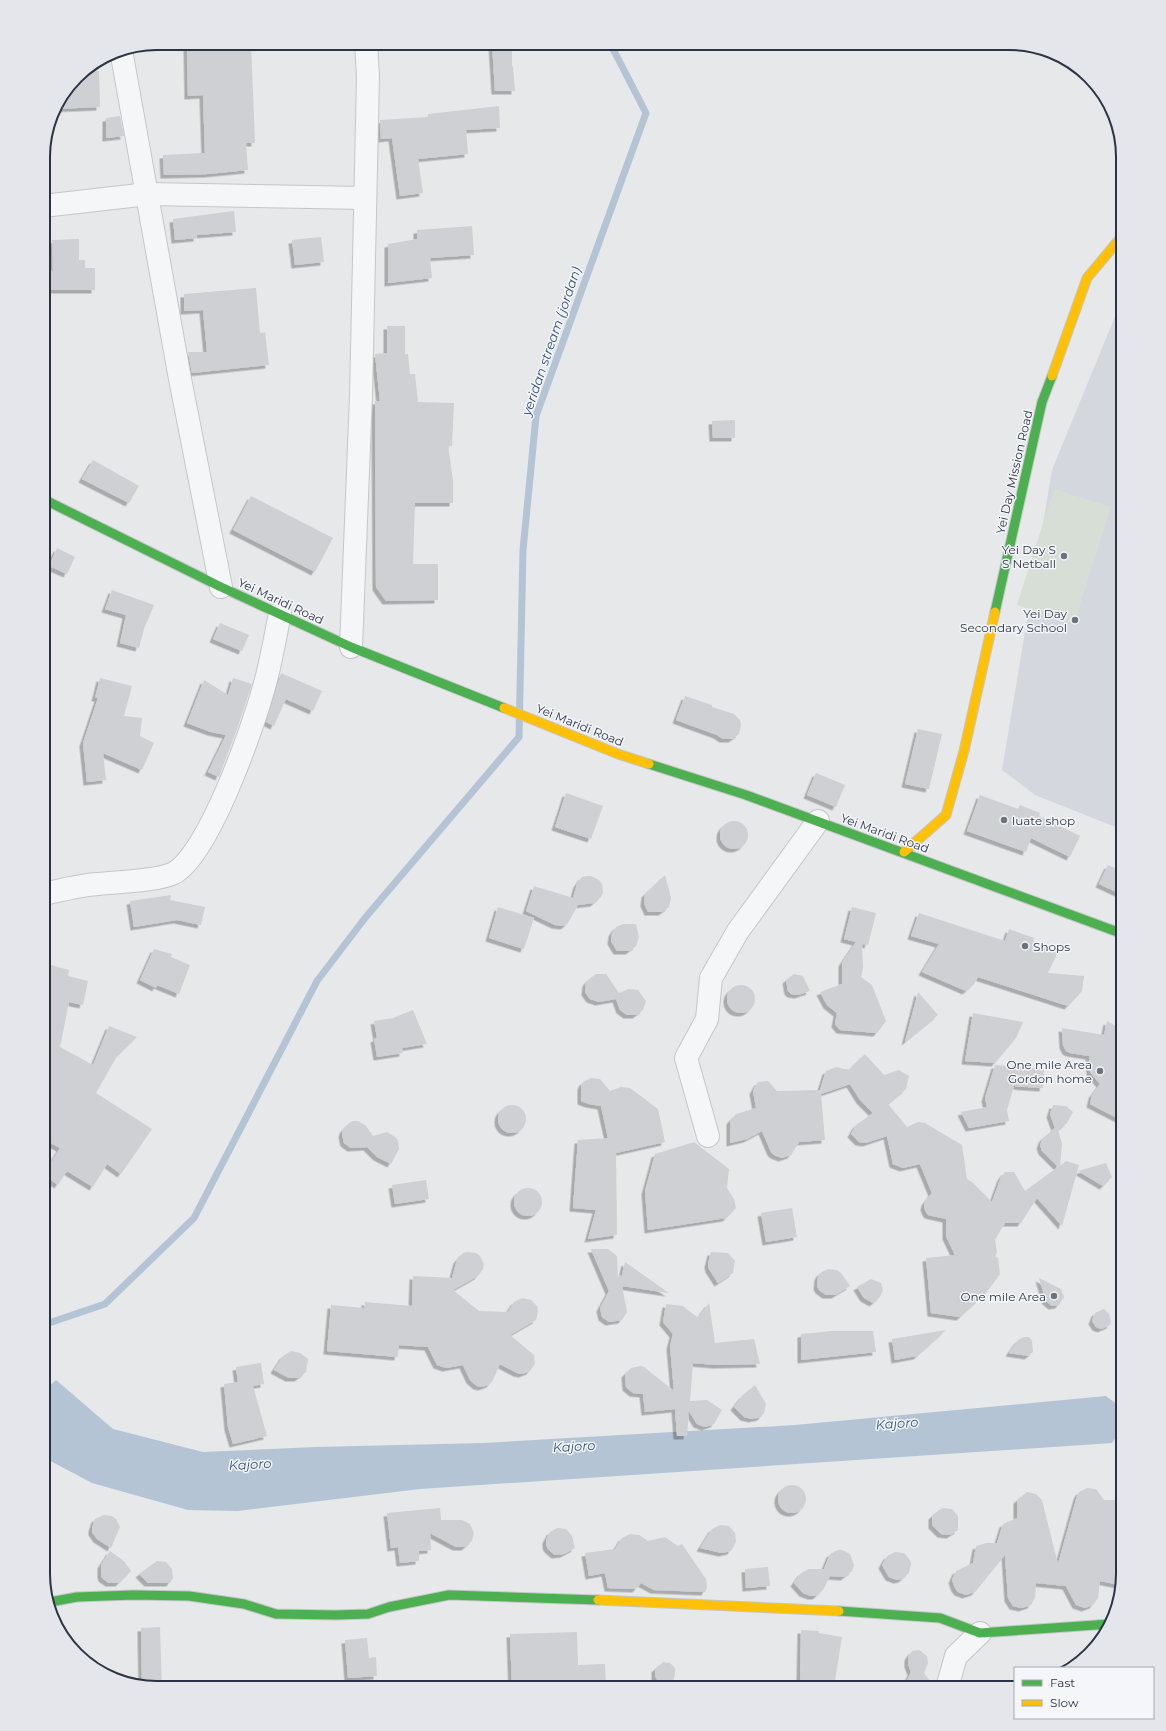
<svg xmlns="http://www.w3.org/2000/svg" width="1166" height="1731" viewBox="0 0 1166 1731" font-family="Montserrat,sans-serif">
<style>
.built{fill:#d4d7dd}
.green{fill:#d6ded6}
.water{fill:#b4c4d5}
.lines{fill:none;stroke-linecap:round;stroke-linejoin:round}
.stream{stroke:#b4c4d5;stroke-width:7}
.building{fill:#ced0d3;filter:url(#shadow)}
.street-casing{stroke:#c4c6c8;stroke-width:24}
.fast-casing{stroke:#c4c6c8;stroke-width:11}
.slow-casing{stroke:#c4c6c8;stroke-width:11}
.street{stroke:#f5f6f7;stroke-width:22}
.fast{stroke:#4caf50;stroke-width:9}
.slow{stroke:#ffc107;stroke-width:9}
.poi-dot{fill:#6c737f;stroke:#f4f6f9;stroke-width:1.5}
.labels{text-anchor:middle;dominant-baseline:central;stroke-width:3;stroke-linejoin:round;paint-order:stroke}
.street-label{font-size:12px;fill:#2b3445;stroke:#f4f6f9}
.poi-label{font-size:12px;fill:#2b3445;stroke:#f4f6f9;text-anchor:end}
.water-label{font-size:13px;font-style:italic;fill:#34527a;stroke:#f4f6f9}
.rim{fill:none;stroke:#2b3445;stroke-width:2}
</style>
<defs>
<filter id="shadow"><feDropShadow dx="-3.5" dy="3.5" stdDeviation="0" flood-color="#0004"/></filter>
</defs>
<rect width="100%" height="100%" fill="#e6e8ea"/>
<path class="built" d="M1123 297V830L1035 795 1002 770 1052 470Z"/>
<path class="green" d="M1054 489 1111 507 1074 624 1017 605Z"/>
<path class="water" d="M56 1380 113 1429 203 1452 315 1447 484 1443 795 1425 1106 1396C1110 1400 1118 1403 1121 1408 1129 1419 1118 1435 1112 1443L420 1489 238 1511 188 1510 92 1483 43 1457V1392Z"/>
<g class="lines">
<path class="stream" d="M43 1325 105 1304 194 1218 317 981 365 918 519 737 523 550 536 416 646 113 610 43"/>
</g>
<g class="building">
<path d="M187 43H251L255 143H246L248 170 208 174 164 175 163 155 205 153 203 95 188 96Z"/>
<path d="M492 43H512V67L513 66 515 91H495Z"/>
<path d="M99 71 100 107 55 109 76 76 83 72Z"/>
<path d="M499 106 500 128 466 130 468 154 418 159 423 193 400 196 392 138 381 139 380 120 428 117V114Z"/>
<path d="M120 116 124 136 106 138V118Z"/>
<path d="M234 211 236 232 197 235V238L175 240 173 219Z"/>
<path d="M472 226 474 255 430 258 432 278 388 283V244L417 239V230Z"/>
<path d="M321 237 324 262 295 265 292 240Z"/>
<path d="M79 239V260H85V268H95V290H43V270L53 271 52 240Z"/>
<path d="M256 288 260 333 265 332 269 365 192 373 188 352H207L203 310 184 311V294Z"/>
<path d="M387 326H405V354H408L410 374H415L418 402 454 403 452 446H448L453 480V503H415L413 564H438V600L386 601 376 587 375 401H380L375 354 387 353Z"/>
<path d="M735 420V438H713L712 421Z"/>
<path d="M93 460 139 486 129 503 82 479Z"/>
<path d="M251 496 333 538 315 572 233 530Z"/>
<path d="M57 548 75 557 67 574 49 566Z"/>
<path d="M112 590 154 605 144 629 139 648 120 643 126 615 105 609Z"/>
<path d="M220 623 249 635 242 651 213 639Z"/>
<path d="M281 673 322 691 313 711 286 699 274 726 266 722Z"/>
<path d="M100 678 132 686 124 716 142 718 140 736 154 743 142 770 103 753 106 780 87 782 83 743 98 698H95Z"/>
<path d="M233 678 252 684 238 726 219 777 208 772 226 735 211 732 187 723 204 680 228 695Z"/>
<path d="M685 696 712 705V707L734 714 740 720 741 725 739 734 732 739H723L717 735 676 720Z"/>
<path d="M918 729 942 734 929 789 905 784Z"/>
<path d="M816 773 845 785 836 807 807 795Z"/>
<path d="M566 793 603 806 591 839 555 827Z"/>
<path d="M980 795 1018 809 1020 805 1040 813 1039 816 1080 836 1070 857 1031 838 1026 852 967 831Z"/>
<circle cx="734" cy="835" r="14"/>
<path d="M1108 865 1123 872V895L1099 884Z"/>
<path d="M665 875 671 898 669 907 662 912H648L644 903 645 894Z"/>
<path d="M587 876H591L599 880 602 884 603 893 601 897 594 903 578 905 568 923 564 926 555 925 526 911 534 886 573 898 577 884 582 877Z"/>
<path d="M171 895 170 900 205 907 201 925 177 920 134 927 130 901Z"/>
<path d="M498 907 534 918 524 949 489 938Z"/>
<path d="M852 907 876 913 868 945 862 944 863 968 861 977 872 985 886 1021 877 1033 840 1030 835 1024 837 1013 827 1005 820 992 842 984V963L856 942 844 939Z"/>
<path d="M919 913 1005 941 1009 929 1034 938 1033 941 1058 952 1048 973 1084 976 1082 991 1068 1006 978 977 974 984 966 991 922 972 939 944 911 936Z"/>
<path d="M623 924H636L639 937 636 946 629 951H617L611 941 612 933 616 927Z"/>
<path d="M154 949 172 954 171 957 190 965 179 994 157 985 156 988 140 980Z"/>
<path d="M43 963 69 970 68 976 88 981 83 1005 69 1002 60 1047 93 1065 109 1026 137 1037 117 1056 96 1093 152 1129 121 1174 107 1164 93 1187 67 1171 58 1185 43 1175 60 1148 43 1139Z"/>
<path d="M596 974H606L619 993 629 989 638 990 646 1001 643 1010 636 1015H627L620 1010 616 999 599 1002 590 999 585 992 586 983 589 979Z"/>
<path d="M794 974 803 976 810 991 798 995 791 994 788 991 786 980Z"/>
<circle cx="741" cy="999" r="14"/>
<path d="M918 992 938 1015 905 1042Z"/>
<path d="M413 1010 427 1044 402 1048 403 1053 377 1057 374 1039 377 1038 374 1021 393 1018Z"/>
<path d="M973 1013 1023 1022 1016 1038 995 1063 965 1061Z"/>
<path d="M1107 1021 1123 1030V1121L1090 1104 1092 1095 1100 1084 1090 1072 1089 1056 1070 1053 1066 1051 1063 1045 1062 1028 1104 1035Z"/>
<path d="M865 1054 884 1075 899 1070 909 1076 906 1089 888 1104 907 1127 918 1122 925 1123 962 1145 967 1179 972 1182 992 1202 1001 1177 1005 1172H1014L1025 1191 1058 1167 1042 1151 1040 1145 1043 1138 1055 1128 1050 1114 1053 1105 1066 1106 1073 1112 1067 1123 1058 1130 1062 1144 1060 1166 1066 1161 1079 1165 1062 1226 1037 1198 1021 1223H1005L995 1240 997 1252 995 1257 998 1258 1000 1274 986 1293 960 1317 931 1313 926 1258 955 1255 946 1236V1219L928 1215 926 1212 924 1207 925 1202 932 1193 920 1164 903 1168 893 1164 887 1136 866 1143 859 1142 851 1134 856 1125 873 1113 860 1100 850 1084 821 1094 825 1140 799 1142 791 1155 782 1158 774 1155 771 1152 762 1131 747 1139 730 1143V1121L736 1114 756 1108 753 1091 758 1082 768 1081 777 1091 820 1090 826 1071 836 1067 849 1070Z"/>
<path d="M995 1065 1044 1069 1043 1088 1014 1086 1007 1110 1009 1121 969 1128 961 1112 987 1107 985 1098Z"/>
<path d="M591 1078 600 1079 610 1091 621 1087 630 1088 658 1109 665 1142 616 1153 617 1235 588 1239 596 1210 573 1208 578 1140 608 1138 601 1106 589 1104 581 1101V1086L583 1082Z"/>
<circle cx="512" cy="1119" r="14"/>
<path d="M353 1121H358L366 1126 373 1136 387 1132 395 1137 398 1140 399 1149 391 1164 377 1157 367 1147 351 1148 344 1143 342 1134 343 1130 349 1123Z"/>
<path d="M694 1142 729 1169 727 1188 734 1199 736 1208 726 1218 648 1230 645 1191 655 1154Z"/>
<path d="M1106 1163 1112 1177 1103 1186 1078 1171Z"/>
<path d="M426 1180 429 1199 395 1204 392 1185Z"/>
<circle cx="528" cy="1202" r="14"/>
<path d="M792 1208 797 1237 766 1242 761 1213Z"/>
<path d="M591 1249H608L617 1256 618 1278 620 1275 621 1279 625 1262 669 1293 622 1286 627 1312 622 1320 609 1322 602 1317 600 1308 609 1291Z"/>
<path d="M467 1252 476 1253 480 1256 484 1264 483 1269 478 1276 453 1290 479 1311 508 1312 514 1302 522 1298 531 1300 537 1306 538 1311 536 1320 510 1335 534 1355 535 1364 530 1371 522 1374 517 1373 500 1364 493 1380 490 1384 482 1387 477 1386 470 1380 463 1365 446 1368 437 1365 428 1347 399 1345 398 1357 327 1351 331 1305 364 1308 365 1302 412 1306 413 1276 452 1278 457 1260 463 1253Z"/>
<path d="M711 1252 728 1253 735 1261 733 1273 718 1283 709 1269 708 1264Z"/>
<path d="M828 1269 837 1270 841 1273 850 1286 835 1295H826L819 1290 817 1286 818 1277 820 1273Z"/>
<path d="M1039 1278 1061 1289 1064 1297 1059 1305 1052 1306 1046 1301Z"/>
<path d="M871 1279 881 1283 883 1290 880 1297 873 1303 864 1298 857 1287Z"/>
<path d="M709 1303 715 1343 754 1339 760 1364 716 1365 693 1363 690 1401 707 1400 722 1410 714 1424 705 1427 697 1424 689 1411 687 1436H677L675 1409 645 1412 643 1394 633 1393 626 1387 625 1374 631 1368 640 1366 644 1367 674 1391 670 1346 673 1334 663 1322 666 1304 683 1306 698 1318Z"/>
<path d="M1104 1309 1109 1314 1111 1321 1110 1325 1101 1329 1096 1327 1092 1321 1095 1313Z"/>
<path d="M946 1330 917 1356 895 1360 892 1339Z"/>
<path d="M832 1331H873L876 1352 801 1360V1334Z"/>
<path d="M1024 1337H1029L1032 1341 1033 1352 1028 1356 1009 1353 1018 1340Z"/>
<path d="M291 1351 300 1353 308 1359 306 1372 298 1378H289L274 1370 283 1356Z"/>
<path d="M261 1363 264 1384 253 1386 267 1436 233 1444 228 1427 224 1384 238 1382 236 1367Z"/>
<path d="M755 1385 766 1404 764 1413 761 1417 752 1419 744 1417 734 1407 742 1396Z"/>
<circle cx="792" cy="1499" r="14"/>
<path d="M1087 1488 1096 1489 1104 1500H1123V1575L1120 1585 1100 1581 1098 1598 1093 1605 1085 1608 1076 1605 1066 1586 1036 1583 1035 1598 1031 1605 1022 1608 1013 1606 1008 1598 1005 1555 975 1592 966 1595 958 1592 955 1588 952 1580 956 1571 973 1563 976 1546 986 1543H997L1003 1524 1017 1518V1500L1027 1492 1036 1494 1042 1500 1058 1564 1077 1496 1079 1492Z"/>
<path d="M440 1508 441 1520H462L470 1524 474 1533 472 1541 465 1547H456L430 1533 431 1550 419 1551V1561L400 1563 398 1547 391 1548 387 1513Z"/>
<path d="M943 1508 952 1509 958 1516V1530L950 1535 941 1534 932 1525V1516L939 1510Z"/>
<path d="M104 1515 112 1516 116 1519 120 1527 111 1548 97 1539 92 1532V1528L95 1519Z"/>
<path d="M720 1525 729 1526 735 1533 736 1542 731 1551 722 1553 700 1548 712 1529Z"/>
<path d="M557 1528 566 1529 572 1536 575 1548 564 1554 555 1555 548 1549 546 1545V1540L550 1532Z"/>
<path d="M630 1534 639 1535 648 1541 665 1537 678 1546 682 1544 706 1579 707 1588 705 1592 654 1590 641 1583 636 1589 608 1588 605 1573 589 1576 585 1553 615 1549 622 1538Z"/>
<path d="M838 1550H842L850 1554 854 1565 852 1571 844 1577 830 1576 823 1590 816 1596H811L803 1593 794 1583 801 1573 809 1569H824L830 1554Z"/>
<path d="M110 1551 124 1561 131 1571 119 1583H109L102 1578 101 1574V1565Z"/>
<path d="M895 1552 904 1553 910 1560 911 1564 909 1573 902 1579 897 1580 889 1577 882 1565 887 1556Z"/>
<path d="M157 1561 166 1562 172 1569 173 1578 170 1583H148L139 1574Z"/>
<path d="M768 1567 770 1586 746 1588 745 1569Z"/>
<path d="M160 1627 162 1688H149L142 1686 141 1628Z"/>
<path d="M801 1630 819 1631V1633L842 1637 834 1687 800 1680Z"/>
<path d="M577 1632 578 1665 605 1664 606 1688H512L510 1634Z"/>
<path d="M367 1638 369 1658 376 1657 377 1676 348 1678 345 1640Z"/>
<path d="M919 1650 927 1656 928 1663 924 1673 935 1688H903L911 1672 908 1664V1657L912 1651Z"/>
<path d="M663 1662 670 1663 675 1668V1675L670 1688H662L655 1676V1669Z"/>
</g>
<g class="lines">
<defs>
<g id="street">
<path d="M121 50 180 379 221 587"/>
<path d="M43 206 148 194 365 198"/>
<path d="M351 647 361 396 368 76 366 43"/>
<path d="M43 894C58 891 73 887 88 885 110 882 156 882 174 873 209 854 253 727 264 687 271 663 275 638 280 613"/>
<path d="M708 1136 686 1058 707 1019 711 978 738 931 818 821"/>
<path d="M947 1688 956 1656 980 1633"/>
</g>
<g id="fast">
<path d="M43 499 221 587 351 647 504 708"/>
<path d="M995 612 1042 402 1052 376"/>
<path d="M649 764 746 795 1123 934"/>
<path d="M50 1602 77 1597 133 1595 189 1596 244 1604 276 1614 336 1615 368 1614 389 1607 449 1595 598 1600"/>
<path d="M839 1611 940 1618 980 1633 1110 1624"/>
</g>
<g id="slow">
<path d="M1052 376 1087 278 1123 235"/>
<path d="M504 708 618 754 649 764"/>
<path d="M904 852 946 815 964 751 995 612"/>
<path d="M598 1600 839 1611"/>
</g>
</defs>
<use href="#street" class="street-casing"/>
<use href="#fast" class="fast-casing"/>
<use href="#slow" class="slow-casing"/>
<use href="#street" class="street"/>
<use href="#fast" class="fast"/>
<use href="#slow" class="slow"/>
</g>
<g class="poi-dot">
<circle cx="1064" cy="556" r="4"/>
<circle cx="1075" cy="620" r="4"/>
<circle cx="1004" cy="820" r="4"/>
<circle cx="1025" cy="946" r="4"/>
<circle cx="1100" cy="1071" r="4"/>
<circle cx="1054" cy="1296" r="4"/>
</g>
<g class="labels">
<g class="street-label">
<text transform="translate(1014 472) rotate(-77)">Yei Day Mission Road</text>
<text transform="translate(281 601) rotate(25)">Yei Maridi Road</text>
<text transform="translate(580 725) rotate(22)">Yei Maridi Road</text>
<text transform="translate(885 833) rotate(20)">Yei Maridi Road</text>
</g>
<g class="poi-label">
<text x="1056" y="549">Yei Day S<tspan x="1056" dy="14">S Netball</tspan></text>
<text x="1067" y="613">Yei Day<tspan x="1067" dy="14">Secondary School</tspan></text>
<text x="1012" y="820" text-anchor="start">luate shop</text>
<text x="1033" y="946" text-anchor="start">Shops</text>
<text x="1092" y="1064">One mile Area<tspan x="1092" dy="14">Gordon home</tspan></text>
<text x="1046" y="1296">One mile Area</text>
</g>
<g class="water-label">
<text transform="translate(551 341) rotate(-71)">yeridan stream (jordan)</text>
<text transform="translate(897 1423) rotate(-4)">Kajoro</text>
<text transform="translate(574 1446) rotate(-3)">Kajoro</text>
<text transform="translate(250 1464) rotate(-3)">Kajoro</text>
</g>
</g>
<path d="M0 0H1166V1731H0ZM157 50H1009A107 107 0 0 1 1116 157V1574A107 107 0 0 1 1009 1681H157A107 107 0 0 1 50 1574V157A107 107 0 0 1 157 50Z" fill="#e4e6eb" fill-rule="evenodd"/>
<path class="rim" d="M157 50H1009A107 107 0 0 1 1116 157V1574A107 107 0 0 1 1009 1681H157A107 107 0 0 1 50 1574V157A107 107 0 0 1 157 50Z"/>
<rect x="1014" y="1667" width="140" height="52" fill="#f4f6f9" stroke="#a4a8b1"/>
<rect x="1022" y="1680" width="20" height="6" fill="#4caf50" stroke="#a4a8b1"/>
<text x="1050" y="1687" font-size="12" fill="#2b3445">Fast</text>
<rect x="1022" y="1700" width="20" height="6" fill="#ffc107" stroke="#a4a8b1"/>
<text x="1050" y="1707" font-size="12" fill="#2b3445">Slow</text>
</svg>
